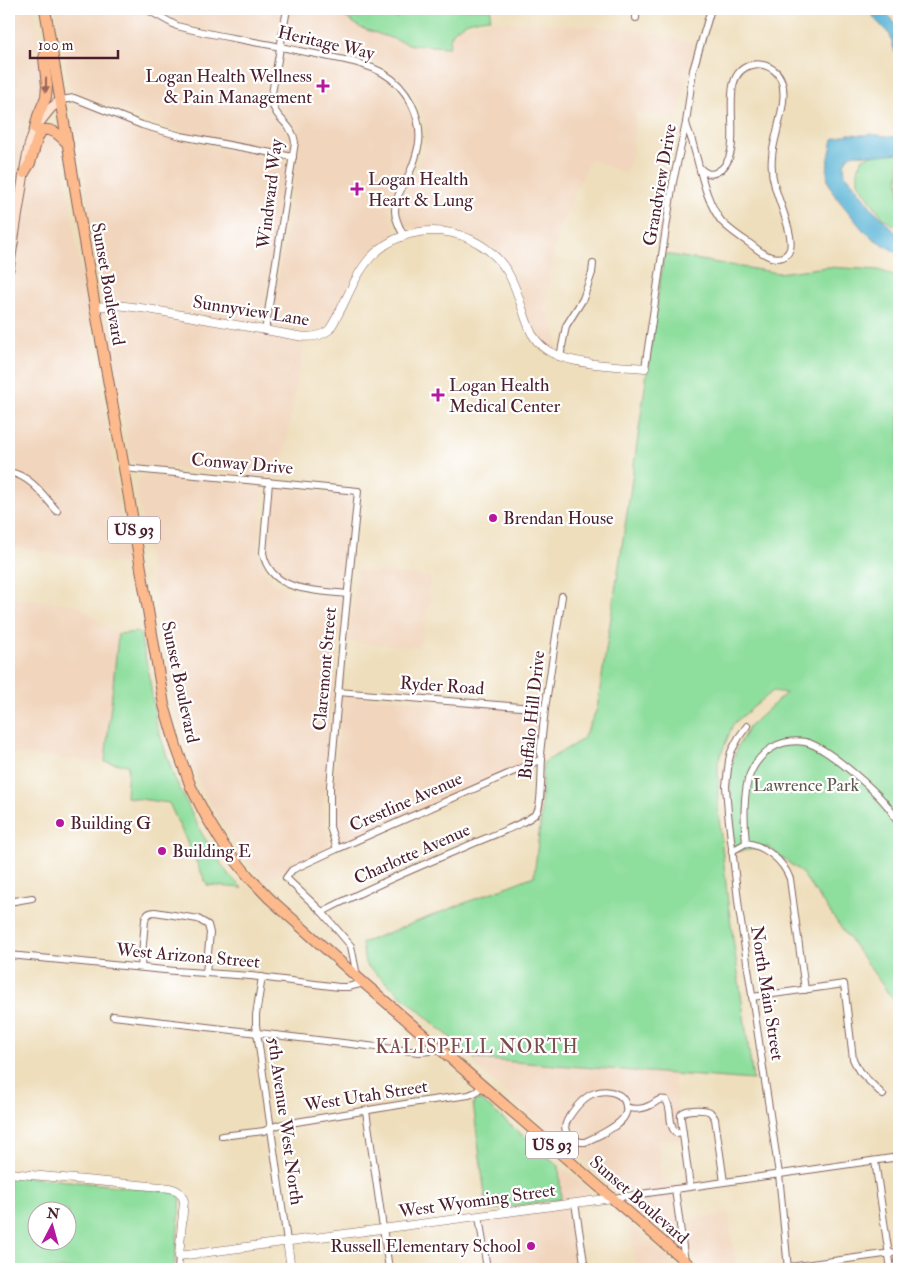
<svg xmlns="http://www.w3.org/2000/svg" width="908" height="1278" viewBox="0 0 908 1278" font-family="'IM FELL Double Pica',serif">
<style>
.built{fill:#f1d5bd}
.green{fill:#8ede9d;stroke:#6c7e64;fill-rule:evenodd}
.water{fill:#57b3d5;stroke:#506980}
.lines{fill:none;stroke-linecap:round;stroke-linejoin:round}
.minor-casing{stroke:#83625e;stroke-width:8}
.tertiary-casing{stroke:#83625e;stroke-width:9}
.secondary-casing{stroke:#83625e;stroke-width:11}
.primary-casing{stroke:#83625e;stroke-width:12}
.minor{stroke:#fff;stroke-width:6}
.tertiary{stroke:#fff;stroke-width:8}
.secondary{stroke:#fee3d1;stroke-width:9}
.primary{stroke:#fcba8d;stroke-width:10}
.oneway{fill:#9a6557}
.poi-dot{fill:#b5179e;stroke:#fff;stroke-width:2}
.labels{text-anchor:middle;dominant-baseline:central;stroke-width:4.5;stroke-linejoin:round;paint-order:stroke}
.shield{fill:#fff;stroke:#80626b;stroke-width:1}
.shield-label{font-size:16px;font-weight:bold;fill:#4a1f2b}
.street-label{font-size:18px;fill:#4a1f2b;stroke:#fff}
.poi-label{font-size:18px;fill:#4a1f2b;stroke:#fff;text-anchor:start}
.park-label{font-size:18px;fill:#5e584d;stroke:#fff}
.neighbourhood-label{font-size:19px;letter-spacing:1px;fill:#7d4c4d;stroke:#fff}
</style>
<rect width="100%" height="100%" fill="#fff"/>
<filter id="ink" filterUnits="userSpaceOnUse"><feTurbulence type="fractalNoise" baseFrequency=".02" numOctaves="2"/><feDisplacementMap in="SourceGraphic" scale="10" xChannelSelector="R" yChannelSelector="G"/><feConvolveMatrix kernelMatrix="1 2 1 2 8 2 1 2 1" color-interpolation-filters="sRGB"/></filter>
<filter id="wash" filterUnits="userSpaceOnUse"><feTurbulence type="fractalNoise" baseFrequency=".0096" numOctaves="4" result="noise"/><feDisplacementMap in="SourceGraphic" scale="20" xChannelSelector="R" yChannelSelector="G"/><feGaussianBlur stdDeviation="1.12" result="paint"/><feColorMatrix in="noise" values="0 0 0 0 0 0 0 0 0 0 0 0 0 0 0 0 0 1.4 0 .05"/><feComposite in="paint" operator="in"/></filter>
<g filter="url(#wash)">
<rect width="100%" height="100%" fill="#eedebc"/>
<g class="built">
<path d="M9 9H34L47 88 28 118 9 250Z"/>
<path d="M56 9H134L187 34 272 50 274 52 266 94V105L270 114 273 119 286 130 289 135 291 141 290 147 288 150 285 151 184 132 162 126 75 92 69 86Z"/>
<path d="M154 9H284L277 40 275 42 203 29 182 23Z"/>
<path d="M291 9H368L423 35 492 21 632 29 695 43 677 120 636 112 631 158 625 173 590 159 556 236 546 298 549 307H545L557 338 556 351 552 350 528 321 512 270 491 247 460 232 413 228 407 226 402 219 399 209 401 202 419 165 424 151 426 133 425 121 418 101 406 84 384 67 373 62 363 59 290 45 286 44V41Z"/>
<path d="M287 55 362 69 372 72 385 79 395 88 403 97 410 109 414 123 415 134V145L412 157 390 200 389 208 391 221 395 230V235L381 244 368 254 358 267 329 323 321 330 314 333H307L274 327 271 323 300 145 299 135 296 127 291 121 282 115 278 108 276 101V95L283 59Z"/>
<path d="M78 104 149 131 179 140 282 160 286 163 287 167 261 322 260 324 257 325 111 299 107 297 103 293 73 109 74 106Z"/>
<path d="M49 133 59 138 129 565 9 546V307L33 162 39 138Z"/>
<path d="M120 309 301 341 303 345 281 474 280 477 276 478 142 465H138L133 461 131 459 108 323 111 314 114 312Z"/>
<path d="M147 475 261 487 263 491 258 542V553L260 563 265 572 273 582 286 591 295 594 338 598 341 599 342 601 323 804 325 827 330 846 265 881 246 858 213 809 201 787 182 738 175 712 137 490 138 481 142 477Z"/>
<path d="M275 488 351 496 352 499 344 586 343 587 293 583 281 576 272 565 270 561 268 551 273 490Z"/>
<path d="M358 570 430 577 428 597H431L430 604H428L420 645 417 647 351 642 348 639Z"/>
<path d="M9 598 78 605 118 636 105 762 9 753Z"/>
<path d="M342 696 472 704 539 710 536 756 534 758 511 768 510 770 351 840H350L340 843 334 826 333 804Z"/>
<path d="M475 1059 673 1074 682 1138 657 1140 662 1185 675 1184 682 1221 728 1214 736 1268 779 1263 780 1269H708L474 1064Z"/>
<path d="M559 1166 591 1192 590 1195 561 1199Z"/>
<path d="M571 1207 573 1213 571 1215 579 1269H491L484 1220 487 1218Z"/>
<path d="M630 1226H631L679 1269H636Z"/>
</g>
<g class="green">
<path d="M334 9H361L398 18 400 9H491L490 18C477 19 458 22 451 36 450 39 450 44 449 47L412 45 361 28Z"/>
<path d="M899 150V228L883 218 858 182V169L863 158 881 151Z"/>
<path d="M664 254 778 273 827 267 879 270 899 278V1008L801 872 768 847 734 852 732 838 730 769 738 746 749 727 786 693 773 691 733 724 718 762V809L728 903 753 1080 475 1059 365 964 362 943 534 876 541 817 543 763 583 739 597 709 629 500Z"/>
<path d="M139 632 148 668 156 723 174 777 202 834 228 874 242 888 207 885 169 803 126 797 128 765 105 762 118 636 117 634Z"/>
<path d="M477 1100 482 1101 559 1166 561 1199 487 1211 473 1103Z"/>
<path d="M9 1175 176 1192 181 1198 174 1269H9ZM38 1210H68V1240H38Z"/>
</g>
<g class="water">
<path d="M870 9H884L899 29V59L895 52 890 35 874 18Z"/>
<path d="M848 134 865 135 870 134 895 137 899 136V153L878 155 855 154 849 156 846 160 844 164 845 174 853 183 861 194 871 207 899 236V254L874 239 863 230 833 193 828 181 827 171 828 163 833 139Z"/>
</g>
</g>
<g filter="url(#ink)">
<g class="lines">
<defs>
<g id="minor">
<path d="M146 9 177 26C202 33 228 37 254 42 277 46 299 51 321 55 342 60 364 62 383 73 407 87 422 116 419 143 417 153 414 163 410 172 404 185 395 197 395 211 395 220 400 228 404 236"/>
<path d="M636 18V15L640 9"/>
<path d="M61 100 74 98 142 125 181 136 293 157"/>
<path d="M686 123C688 131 692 139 694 148 701 172 706 202 722 222 730 230 740 237 749 243 756 248 763 255 771 257 779 259 787 258 790 249 794 235 779 202 775 187 772 177 771 167 772 157 773 134 796 87 774 70 768 66 760 63 752 65 710 74 752 154 717 172 710 176 705 173 700 168"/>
<path d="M265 331 295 142C292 122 275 121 271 99L287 9"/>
<path d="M560 357 566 326 583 299 592 273 593 264"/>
<path d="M645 368 673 182 686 123 693 70 711 9"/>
<path d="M124 468 358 491 343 639 330 786V827L337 849"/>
<path d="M9 472C31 476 43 495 57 511"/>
<path d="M269 482 263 553C271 593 316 590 347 594"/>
<path d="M338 692 545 709"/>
<path d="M747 726 739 737 731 752 729 760 726 786 728 813 739 909 779 1174 788 1269"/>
<path d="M746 843C744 824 743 791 750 774 760 751 780 738 805 742 826 746 876 791 889 808 893 813 896 819 899 825"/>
<path d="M732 851 746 843C765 846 783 860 790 879L805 990"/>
<path d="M9 902 32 898"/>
<path d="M322 912C368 888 417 867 465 847 479 840 530 823 537 812 542 805 541 770 542 759L540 754 545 709 562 596"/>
<path d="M9 955 175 971 251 976 339 987H348L364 983"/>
<path d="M141 967 145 920C146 915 149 912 155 912L198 919 208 925 210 933 206 973"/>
<path d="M357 976 351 946 322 912 286 878 292 870 337 849 542 759"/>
<path d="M262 977 256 1015V1025L287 1241"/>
<path d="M752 997 844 984 853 1059 859 1071 883 1095"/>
<path d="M113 1016 419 1052 430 1051 436 1045"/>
<path d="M626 1107C633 1110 644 1109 651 1105 657 1102 658 1098 666 1100 673 1110 667 1124 676 1133L683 1132"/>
<path d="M366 1111 389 1269"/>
<path d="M222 1136 264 1131 278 1125 411 1103 469 1095 476 1092 483 1085"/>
<path d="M560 1153 573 1140 581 1142H585C594 1138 619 1126 624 1117 626 1114 627 1110 626 1106 624 1092 606 1089 595 1093 584 1096 575 1108 569 1117 563 1127 564 1132 573 1140"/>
<path d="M875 1161 891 1269"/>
<path d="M690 1187 681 1119C681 1115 680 1114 684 1112 689 1109 706 1109 710 1112 711 1113 715 1118 715 1119L724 1182"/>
<path d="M675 1189 686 1269"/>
<path d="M613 1198 899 1157"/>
<path d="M575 1203 585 1269"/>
<path d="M479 1216 487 1269"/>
<path d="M178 1269 179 1256"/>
<path d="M775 1269 899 1252"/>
</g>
<g id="tertiary">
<path d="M95 307 117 305 148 309 298 336C310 338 320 337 329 330 345 307 352 278 371 257 409 217 477 224 507 271 519 290 522 314 532 334 537 342 543 349 552 353 574 365 620 366 645 368"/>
<path d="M9 1173 161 1187C172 1188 181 1189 184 1201L179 1256 613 1198"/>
<path d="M287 1241 291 1269"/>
</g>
<path id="secondary" d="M9 269 24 173 29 146 35 128 51 108 61 100"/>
<g id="primary">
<path d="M45 9 95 307 124 468 164 705 176 746 191 787 207 818 224 846 249 877 269 898 357 977 694 1269"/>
<path d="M35 128 38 116 46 97 47 86 44 58 50 41"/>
<path d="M24 173 30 163 38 137 42 130C54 128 60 136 68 144"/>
</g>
</defs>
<use href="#minor" class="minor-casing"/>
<use href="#tertiary" class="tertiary-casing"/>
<use href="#secondary" class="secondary-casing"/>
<use href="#primary" class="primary-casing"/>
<use href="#minor" class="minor"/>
<use href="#tertiary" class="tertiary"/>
<use href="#secondary" class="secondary"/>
<use href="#primary" class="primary"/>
</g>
<defs><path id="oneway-solid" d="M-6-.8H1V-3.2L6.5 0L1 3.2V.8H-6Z" transform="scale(1.25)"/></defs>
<use class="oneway" href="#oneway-solid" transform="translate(46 85) rotate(90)"/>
</g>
<g class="poi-dot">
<path d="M320.5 78.5h5v5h5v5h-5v5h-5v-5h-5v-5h5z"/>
<path d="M354.5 181.5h5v5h5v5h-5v5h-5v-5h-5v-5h5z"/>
<path d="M435.5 387.5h5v5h5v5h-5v5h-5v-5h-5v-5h5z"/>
<circle cx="493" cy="518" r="5"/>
<circle cx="60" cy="823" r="5"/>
<circle cx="162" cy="851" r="5"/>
<circle cx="531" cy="1246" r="5"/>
</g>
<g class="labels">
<g class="shield">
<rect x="108" y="516.5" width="52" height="27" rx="4"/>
<rect x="526" y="1131.5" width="52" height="27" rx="4"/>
</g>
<g class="shield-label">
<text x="134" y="530">US 93</text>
<text x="552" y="1145">US 93</text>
</g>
<g class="street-label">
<text transform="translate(326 43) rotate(13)">Heritage Way</text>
<text transform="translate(660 185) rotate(-80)">Grandview Drive</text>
<text transform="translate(270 194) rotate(-83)">Windward Way</text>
<text transform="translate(108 284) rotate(80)">Sunset Boulevard</text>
<text transform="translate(251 311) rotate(9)">Sunnyview Lane</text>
<text transform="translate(242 464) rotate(5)">Conway Drive</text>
<text transform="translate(325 669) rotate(-85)">Claremont Street</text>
<text transform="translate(180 682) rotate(78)">Sunset Boulevard</text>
<text transform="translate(442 686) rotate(4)">Ryder Road</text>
<text transform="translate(532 715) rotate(-84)">Buffalo Hill Drive</text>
<text transform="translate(406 802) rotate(-24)">Crestline Avenue</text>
<text transform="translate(412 854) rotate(-24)">Charlotte Avenue</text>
<text transform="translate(188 956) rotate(5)">West Arizona Street</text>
<text transform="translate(767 993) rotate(81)">North Main Street</text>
<text transform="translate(366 1096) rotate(-9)">West Utah Street</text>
<text transform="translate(285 1121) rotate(82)">5th Avenue West North</text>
<text transform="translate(639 1200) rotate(41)">Sunset Boulevard</text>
<text transform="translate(477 1201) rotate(-8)">West Wyoming Street</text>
</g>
<g class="poi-label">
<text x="312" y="76" text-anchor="end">Logan Health Wellness<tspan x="312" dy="21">&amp; Pain Management</tspan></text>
<text x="368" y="179">Logan Health<tspan x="368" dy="21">Heart &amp; Lung</tspan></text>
<text x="449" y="385">Logan Health<tspan x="449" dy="21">Medical Center</tspan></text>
<text x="503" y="518">Brendan House</text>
<text x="70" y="823">Building G</text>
<text x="172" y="851">Building E</text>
<text x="521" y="1246" text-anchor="end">Russell Elementary School</text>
</g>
<g class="park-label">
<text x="806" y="785">Lawrence Park</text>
</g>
<g class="neighbourhood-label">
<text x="477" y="1047">KALISPELL NORTH</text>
</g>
</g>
<rect width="908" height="1278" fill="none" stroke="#fff" stroke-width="30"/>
<g transform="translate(52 1226) rotate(6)"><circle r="24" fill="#ffffff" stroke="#b7a5aa"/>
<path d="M0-4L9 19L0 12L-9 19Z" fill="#b5179e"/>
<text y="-8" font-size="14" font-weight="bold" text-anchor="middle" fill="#4a1f2b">N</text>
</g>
<path d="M30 50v8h88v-8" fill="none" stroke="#4a1f2b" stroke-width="2.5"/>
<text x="38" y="50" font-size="15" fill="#4a1f2b" stroke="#ffffff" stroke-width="4" paint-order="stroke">100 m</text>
</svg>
